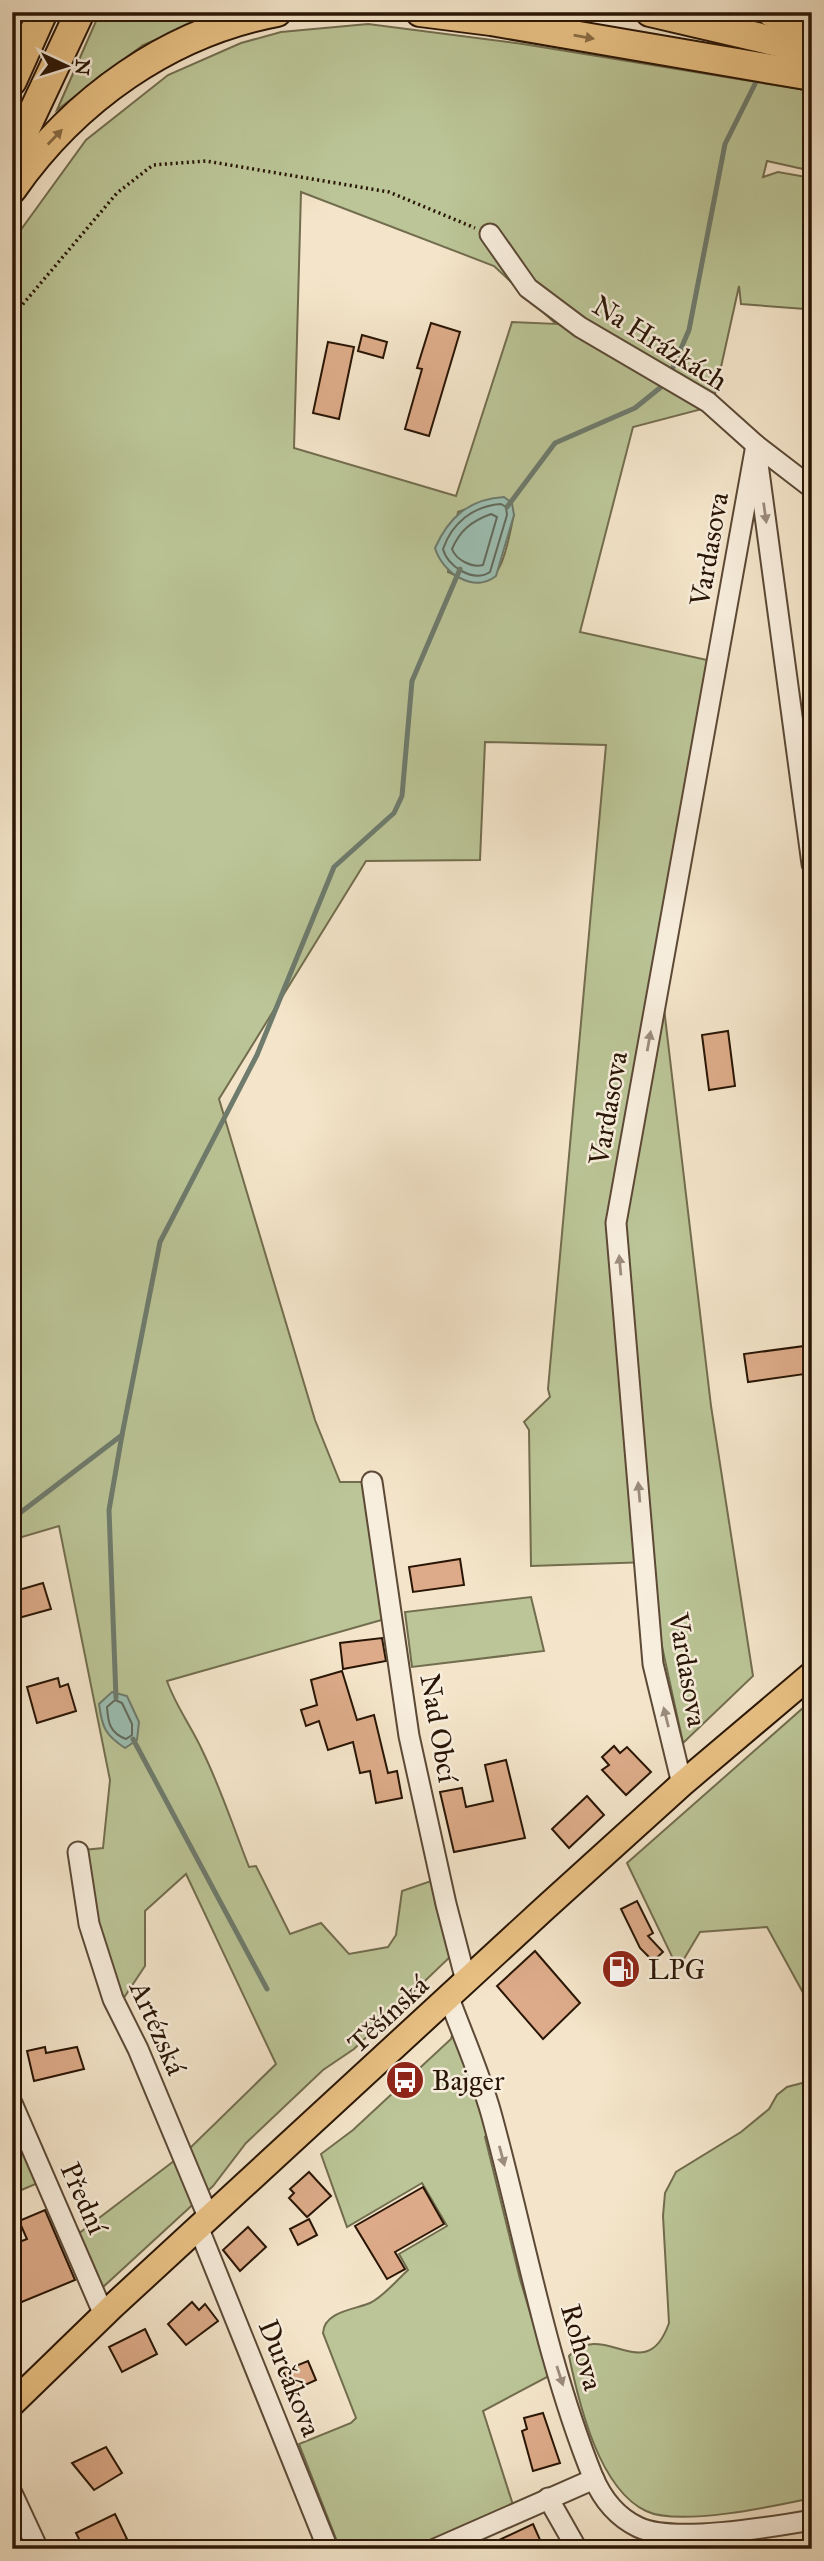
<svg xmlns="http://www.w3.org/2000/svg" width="824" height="2561" viewBox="0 0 824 2561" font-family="'IM FELL Great Primer',serif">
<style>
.green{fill:#bbc597;stroke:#726d4e;stroke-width:2;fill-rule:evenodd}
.water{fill:#9cbfb3;stroke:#6e7b6d;stroke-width:2}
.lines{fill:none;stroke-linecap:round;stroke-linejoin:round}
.shore{stroke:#626a5c;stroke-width:2}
.stream{stroke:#6e7b6d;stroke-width:5}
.building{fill:#ddab89;stroke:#291505;stroke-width:2}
.minor-casing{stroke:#5c4936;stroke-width:23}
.major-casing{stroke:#291505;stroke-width:28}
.highway-casing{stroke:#291505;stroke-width:32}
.path{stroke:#291505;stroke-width:3.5;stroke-dasharray:2 3.5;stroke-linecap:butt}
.minor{stroke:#f8eedd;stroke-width:19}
.major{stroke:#eac285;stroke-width:24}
.highway{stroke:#eac285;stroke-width:28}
.oneway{fill:#8a6c45}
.oneway2{fill:#9b8c7c}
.labels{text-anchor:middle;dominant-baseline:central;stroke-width:5;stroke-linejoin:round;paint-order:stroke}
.street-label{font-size:28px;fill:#291505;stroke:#f8eedd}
.poi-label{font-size:28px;fill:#291505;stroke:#f8eedd;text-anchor:start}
</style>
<rect width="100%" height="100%" fill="#f4e5ca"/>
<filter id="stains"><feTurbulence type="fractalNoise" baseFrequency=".00286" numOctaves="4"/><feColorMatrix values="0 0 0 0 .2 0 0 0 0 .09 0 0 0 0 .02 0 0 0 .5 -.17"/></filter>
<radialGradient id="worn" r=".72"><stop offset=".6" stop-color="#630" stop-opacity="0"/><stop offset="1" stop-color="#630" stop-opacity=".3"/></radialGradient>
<g class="green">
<path d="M100 12H221L143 45 57 110Z"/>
<path d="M368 24 523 44 812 91V171L767 161 763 177 778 172 812 178V249L808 250 804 272 809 282 810 303 805 309 741 304 739 286 715 394 706 408 633 427 580 632 707 660 661 983 711 1406 753 1676 683 1743 651 1596 649 1562 531 1566 529 1430 524 1422 550 1397 548 1389 606 745 485 742 480 860 366 861 219 1099 315 1420 340 1482H362L385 1619 167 1681C176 1707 192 1727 203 1752 221 1789 234 1829 249 1867L256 1866 290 1934 321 1923 349 1954 388 1947 396 1935 402 1891 431 1881 437 1910 453 1954 354 2049 323 2070 246 2143 213 2186 102 2288 78 2234 187 2151 276 2064 186 1874 145 1911V1966L121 2002 106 1964 84 1850 103 1848 110 1780 59 1526 12 1540V242L86 140 168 75 241 43 281 32ZM301 192 494 266 556 324 512 322 456 496 294 448ZM466 509 514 515C508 537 504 588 474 582 465 581 456 575 448 572L458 512Z"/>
<path d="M531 1597 544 1651 412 1667 405 1612Z"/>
<path d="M812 1700V2009L767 1927 700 1932 678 1969 627 1863Z"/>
<path d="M453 2032 489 2134 485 2137 520 2279 549 2376 483 2411 513 2505 414 2549H340L299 2444 351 2423 356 2418 323 2333C324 2311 357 2309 370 2303 383 2297 397 2280 408 2270L399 2254 447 2226 422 2183 347 2227 321 2154 353 2130 451 2039Z"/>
<path d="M802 2083 812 2088V2498C775 2506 679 2527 646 2511 599 2489 579 2404 569 2356 604 2318 646 2389 669 2323L663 2216 665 2193 676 2172 741 2132 769 2109 777 2095 787 2087Z"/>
<path d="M12 2124 38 2183 12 2194Z"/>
</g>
<g class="water">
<path d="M504 497 512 503 514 515 496 576C473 594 442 572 435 548 449 517 469 499 504 497Z"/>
<path d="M112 1692 127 1696 139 1722 137 1740 125 1748C105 1735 102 1727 99 1704Z"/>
</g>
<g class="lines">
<g class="shore">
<path d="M501 504 506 507 507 515 490 572C473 583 447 566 443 549 452 523 473 506 501 504Z"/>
<path d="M491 514 497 517 483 565C472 568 456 560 452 549 460 530 472 521 491 514Z"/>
<path d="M115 1700 122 1703 132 1724V1735L126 1739C110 1733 108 1723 107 1707Z"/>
</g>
<g class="stream">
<path d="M670 374 689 330 725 144 760 74"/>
<path d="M507 507 555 443 635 408 666 383"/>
<path d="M12 1519 122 1435 160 1242 257 1055 334 867 394 813 402 796 412 681 460 569"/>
<path d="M116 1698 109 1510 122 1435"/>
<path d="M133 1739 267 1989"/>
</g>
</g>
<g class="building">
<path d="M431 323 460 332 429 436 405 429 422 369 417 368Z"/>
<path d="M362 335 387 342 383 358 358 351Z"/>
<path d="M328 342 354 347 339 419 313 413Z"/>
<path d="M728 1031 735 1086 709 1090 702 1035Z"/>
<path d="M812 1345V1373L748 1382 744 1354Z"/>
<path d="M460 1559 464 1585 413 1592 409 1567Z"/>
<path d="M43 1583 51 1609 15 1619 12 1592Z"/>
<path d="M382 1638 386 1661 343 1669 340 1643Z"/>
<path d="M342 1671 357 1720 374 1715 388 1773 397 1771 402 1798 376 1803 370 1771 360 1773 353 1742 328 1750 319 1721 306 1726 301 1710 317 1705 311 1680Z"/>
<path d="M58 1678 60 1687 68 1684 76 1711 37 1723 27 1687Z"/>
<path d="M614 1746 620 1753 627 1747 651 1772 626 1795 602 1770 609 1765 602 1757Z"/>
<path d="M506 1760 525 1838 454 1852 440 1792 462 1788 466 1807 493 1801 485 1765Z"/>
<path d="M587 1796 604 1815 569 1848 552 1829Z"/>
<path d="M637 1901 653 1933 648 1936 663 1952 653 1961 640 1948 621 1909Z"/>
<path d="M535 1951 580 2003 543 2039 497 1986Z"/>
<path d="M45 2047 46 2053 77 2047 84 2069 34 2081 27 2051Z"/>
<path d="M309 2172 331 2196 307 2217 289 2198 294 2193 290 2189Z"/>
<path d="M423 2187 444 2224 395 2252 405 2269 387 2279 355 2226Z"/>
<path d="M45 2210 75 2280 12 2306V2245L27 2239 19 2221Z"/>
<path d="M309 2219 317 2235 298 2245 290 2229Z"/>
<path d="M248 2227 266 2247 240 2271 223 2250Z"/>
<path d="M192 2302 199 2310 205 2304 218 2321 186 2345 168 2324Z"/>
<path d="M145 2329 157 2354 122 2372 109 2347Z"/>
<path d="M308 2361 316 2380 292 2391 283 2371Z"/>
<path d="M543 2413 560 2463 533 2471 522 2431 527 2429 524 2418Z"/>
<path d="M106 2447 122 2473 94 2490 72 2463Z"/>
<path d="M115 2514 127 2539 106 2549H84L76 2533Z"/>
<path d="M533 2524 544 2549H480Z"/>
</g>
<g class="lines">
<defs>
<g id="minor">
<path d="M490 234 528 288 580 327 708 402 756 445 812 488"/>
<path d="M758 464 812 864"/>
<path d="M372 1482 409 1736 446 1904 466 1981"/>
<path d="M682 1784 653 1664 616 1223 756 445"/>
<path d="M78 1852 89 1924 113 1999 138 2049 209 2219"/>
<path d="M449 1998C463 2036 480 2074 491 2113 524 2233 546 2361 593 2477 602 2498 617 2517 638 2527 673 2544 772 2527 812 2520"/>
<path d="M12 2103 104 2315"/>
<path d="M199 2229 328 2549"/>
<path d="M12 2493 38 2549"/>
<path d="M548 2498 577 2549"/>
<path d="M435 2549 594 2479"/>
</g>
<path id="major" d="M12 2404 113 2306 544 1909 682 1784 812 1674"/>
<g id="highway">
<path d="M420 12 491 21 812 76"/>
<path d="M650 12 812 50"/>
<path d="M771 12 812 28"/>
<path d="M12 81 43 12"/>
<path d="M12 157 80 12"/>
<path d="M12 189C74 100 169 32 277 12"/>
</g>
</defs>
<use href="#minor" class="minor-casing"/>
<use href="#major" class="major-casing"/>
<use href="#highway" class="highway-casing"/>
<path class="path" d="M12 317 117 193 153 165 206 161 389 192 475 228"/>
<use href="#minor" class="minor"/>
<use href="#major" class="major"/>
<use href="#highway" class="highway"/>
</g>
<defs><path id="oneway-solid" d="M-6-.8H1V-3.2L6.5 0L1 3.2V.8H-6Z" transform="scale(1.75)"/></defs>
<g class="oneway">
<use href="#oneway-solid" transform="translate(584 37) rotate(10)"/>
<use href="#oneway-solid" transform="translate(55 137) rotate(-46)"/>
</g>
<g class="oneway2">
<use href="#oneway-solid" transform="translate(765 513) rotate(82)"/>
<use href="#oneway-solid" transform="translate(649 1041) rotate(-80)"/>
<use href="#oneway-solid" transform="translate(620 1265) rotate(-95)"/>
<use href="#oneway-solid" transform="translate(639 1492) rotate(-95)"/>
<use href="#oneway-solid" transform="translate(666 1717) rotate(-104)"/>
<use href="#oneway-solid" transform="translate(502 2156) rotate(75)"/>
<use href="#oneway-solid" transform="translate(560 2376) rotate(72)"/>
</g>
<defs>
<symbol id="fuel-disc" viewBox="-11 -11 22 22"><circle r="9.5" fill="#8f2418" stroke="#f8eedd"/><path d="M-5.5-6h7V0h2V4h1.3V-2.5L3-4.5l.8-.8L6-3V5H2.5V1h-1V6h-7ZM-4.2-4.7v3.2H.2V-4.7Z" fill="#fff"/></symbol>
<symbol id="bus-disc" viewBox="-11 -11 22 22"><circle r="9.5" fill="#8f2418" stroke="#f8eedd"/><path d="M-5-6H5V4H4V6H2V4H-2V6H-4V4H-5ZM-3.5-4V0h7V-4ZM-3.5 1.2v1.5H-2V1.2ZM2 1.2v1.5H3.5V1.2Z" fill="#fff"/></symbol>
</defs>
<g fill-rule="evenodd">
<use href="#fuel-disc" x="599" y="1947" width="44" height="44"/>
<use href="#bus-disc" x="383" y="2058" width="44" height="44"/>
</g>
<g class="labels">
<g class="street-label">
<text transform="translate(660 343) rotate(32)">Na Hrázkách</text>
<text transform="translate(709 549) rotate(-80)">Vardasova</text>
<text transform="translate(608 1108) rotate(-80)">Vardasova</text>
<text transform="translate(688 1670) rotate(80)">Vardasova</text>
<text transform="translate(439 1728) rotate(80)">Nad Obcí</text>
<text transform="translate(388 2014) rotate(-43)">Těšínská</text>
<text transform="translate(158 2028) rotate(66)">Artézská</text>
<text transform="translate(84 2198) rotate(66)">Přední</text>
<text transform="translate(582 2347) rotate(74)">Rohova</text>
<text transform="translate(290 2378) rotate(68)">Durčákova</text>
</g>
<g class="poi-label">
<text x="648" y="1969">LPG</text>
<text x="432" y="2080">Bajger</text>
</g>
</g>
<rect width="824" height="2561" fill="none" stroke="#f4e5ca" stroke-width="42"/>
<rect x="14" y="14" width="796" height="2533" fill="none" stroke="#291505" stroke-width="3.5"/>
<rect x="21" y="21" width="782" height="2519" fill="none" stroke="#291505" stroke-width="2"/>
<g transform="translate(66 66) rotate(94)" stroke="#f8eedd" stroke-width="5" paint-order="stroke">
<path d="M0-5L12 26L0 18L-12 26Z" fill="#291505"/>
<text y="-10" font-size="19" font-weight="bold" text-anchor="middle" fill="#291505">N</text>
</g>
<rect width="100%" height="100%" filter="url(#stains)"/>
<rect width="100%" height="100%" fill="url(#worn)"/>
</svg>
